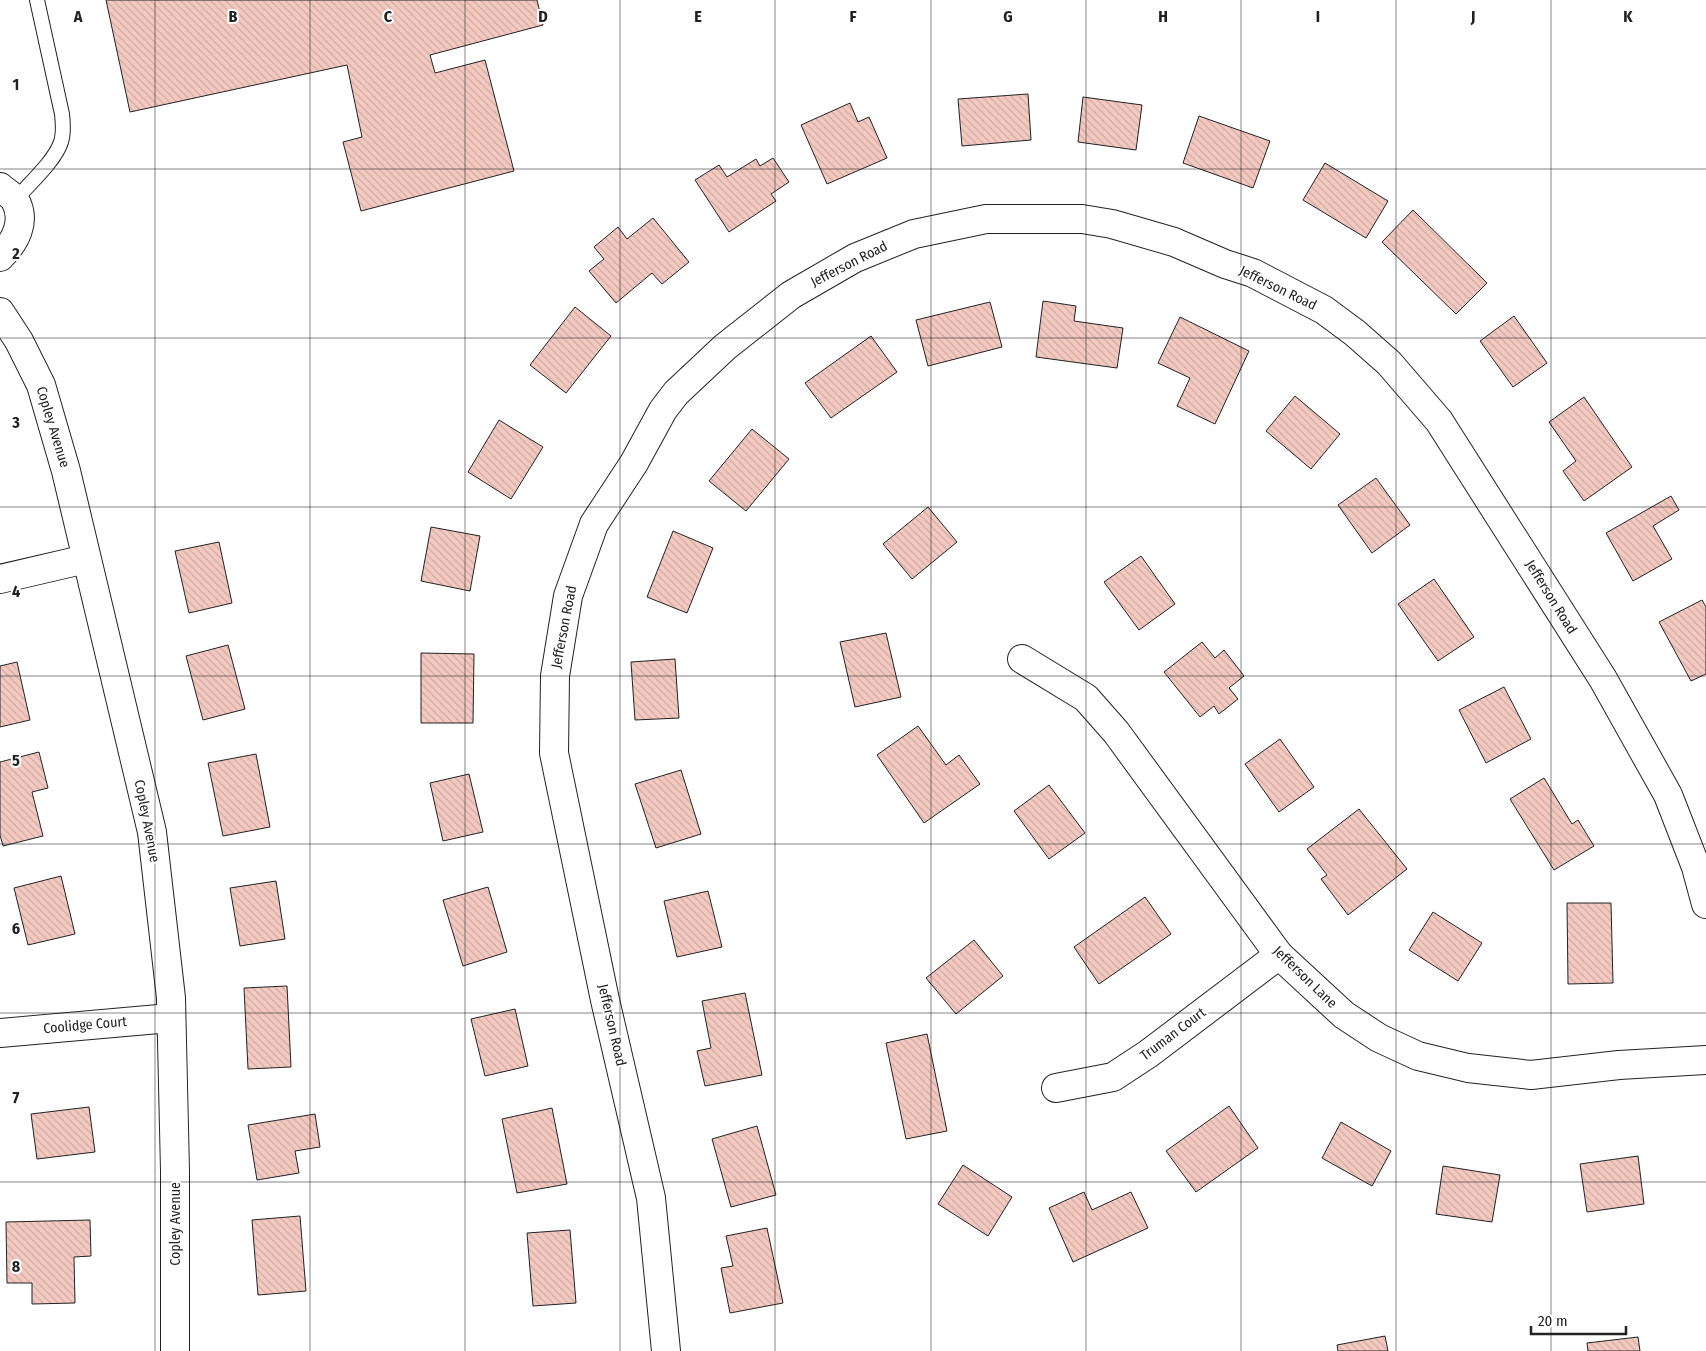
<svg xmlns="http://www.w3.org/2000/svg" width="1706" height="1351" viewBox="0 0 1706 1351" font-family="'Fira Sans Condensed',sans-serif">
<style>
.building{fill:url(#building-back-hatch);stroke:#222}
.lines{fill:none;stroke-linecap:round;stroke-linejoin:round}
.service-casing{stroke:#222;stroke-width:16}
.minor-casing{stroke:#222;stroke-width:30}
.service{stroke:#fff;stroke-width:14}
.minor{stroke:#fff;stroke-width:28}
.grid{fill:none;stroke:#222;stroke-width:1;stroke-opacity:0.55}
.labels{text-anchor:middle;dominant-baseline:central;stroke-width:4;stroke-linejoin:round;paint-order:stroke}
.street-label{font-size:14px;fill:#222;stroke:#fff}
.grid-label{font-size:16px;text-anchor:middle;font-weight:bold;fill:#222;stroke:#fff;stroke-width:4;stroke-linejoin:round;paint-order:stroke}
</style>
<defs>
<pattern id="building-back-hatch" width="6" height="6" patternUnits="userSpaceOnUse" patternTransform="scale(1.25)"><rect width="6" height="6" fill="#f3c9c0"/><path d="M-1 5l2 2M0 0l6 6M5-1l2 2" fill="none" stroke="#d0aca5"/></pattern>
</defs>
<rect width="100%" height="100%" fill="#fff"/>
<g class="building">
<path d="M106 0H537L543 25 430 55 435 73 485 60 514 171 361 211 343 142 362 137 347 65 130 112Z"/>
<path d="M1028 94 1031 140 962 146 958 99Z"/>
<path d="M1083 97 1142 105 1136 150 1078 142Z"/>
<path d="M850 103 858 122 869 117 887 158 827 184 801 125Z"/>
<path d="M1199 116 1270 141 1253 188 1183 163Z"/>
<path d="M773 158 789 182 771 194 776 201 729 232 695 180 719 165 727 177 756 159 760 166Z"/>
<path d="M1325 163 1388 201 1366 238 1303 200Z"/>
<path d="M1413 210 1487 283 1456 314 1382 242Z"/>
<path d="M653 218 689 262 662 284 652 273 616 303 589 271 604 259 594 247 618 227 627 239Z"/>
<path d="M1043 301 1076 306 1074 321 1123 328 1117 368 1036 357Z"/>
<path d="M990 302 1002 347 928 366 916 320Z"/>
<path d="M575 307 611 336 566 393 530 365Z"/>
<path d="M1514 316 1547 363 1513 387 1480 341Z"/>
<path d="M1180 317 1249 351 1215 424 1177 406 1190 378 1158 363Z"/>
<path d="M871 336 897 372 831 418 805 383Z"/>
<path d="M1295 396 1340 434 1311 469 1266 431Z"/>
<path d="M1584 397 1632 467 1584 501 1563 471 1576 461 1549 422Z"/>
<path d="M499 420 543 447 511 499 468 472Z"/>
<path d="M752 429 789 459 746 511 709 481Z"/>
<path d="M1376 478 1410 525 1372 553 1338 505Z"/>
<path d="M1671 496 1679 510 1653 526 1672 559 1633 581 1606 533Z"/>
<path d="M928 507 957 542 912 579 883 544Z"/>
<path d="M431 527 480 536 470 591 421 581Z"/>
<path d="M673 531 713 548 687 613 647 597Z"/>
<path d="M219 542 232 603 189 613 175 551Z"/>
<path d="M1141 556 1175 604 1139 630 1104 582Z"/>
<path d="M1434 579 1474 637 1438 661 1398 604Z"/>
<path d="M1702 600 1706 607V674L1691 681 1659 622Z"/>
<path d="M886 633 901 697 855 707 840 642Z"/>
<path d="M1202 642 1215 658 1224 650 1244 676 1229 688 1238 699 1219 714 1214 706 1200 717 1164 672Z"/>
<path d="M228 645 245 709 203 720 186 656Z"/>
<path d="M421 653 474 654 473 723H421Z"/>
<path d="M675 659 679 718 635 720 631 662Z"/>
<path d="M17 662 30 720 0 727V666Z"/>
<path d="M1504 687 1531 739 1486 763 1459 710Z"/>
<path d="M918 726 946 765 959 755 980 784 924 823 877 755Z"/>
<path d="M1280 739 1314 787 1279 812 1245 764Z"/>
<path d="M39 752 48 788 32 792 43 836 3 846 0 835V762Z"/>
<path d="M256 754 270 827 223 836 208 763Z"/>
<path d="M681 770 701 834 656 848 635 784Z"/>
<path d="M469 774 483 832 443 841 430 783Z"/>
<path d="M1544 778 1572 824 1578 820 1594 846 1554 870 1510 799Z"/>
<path d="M1049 785 1085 833 1049 859 1014 811Z"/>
<path d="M1359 809 1407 869 1348 915 1321 879 1327 875 1307 849Z"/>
<path d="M61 876 75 934 28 945 14 888Z"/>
<path d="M276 881 285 939 240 946 230 888Z"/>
<path d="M488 887 507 952 463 966 443 900Z"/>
<path d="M708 891 722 947 677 957 664 901Z"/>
<path d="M1145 897 1171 934 1099 984 1074 947Z"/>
<path d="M1567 903H1611L1613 983 1568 984Z"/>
<path d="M1433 912 1482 943 1458 981 1409 950Z"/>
<path d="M974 940 1003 976 956 1014 926 978Z"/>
<path d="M287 986 291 1067 248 1069 244 988Z"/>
<path d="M745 993 762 1075 705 1086 697 1051 711 1048 702 1001Z"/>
<path d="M515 1009 528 1066 485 1076 471 1019Z"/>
<path d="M927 1034 947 1131 906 1139 886 1043Z"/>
<path d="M1229 1106 1258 1148 1196 1192 1166 1151Z"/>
<path d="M89 1107 95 1152 37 1159 31 1114Z"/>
<path d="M552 1108 567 1184 517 1193 502 1119Z"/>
<path d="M315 1114 320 1147 295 1151 299 1173 257 1180 248 1125Z"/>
<path d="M1341 1122 1391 1151 1372 1186 1322 1158Z"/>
<path d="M757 1126 776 1195 731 1207 712 1139Z"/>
<path d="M1638 1156 1644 1204 1587 1212 1580 1164Z"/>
<path d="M963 1165 1012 1197 988 1236 938 1204Z"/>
<path d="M1443 1166 1500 1175 1492 1222 1436 1214Z"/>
<path d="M1084 1192 1092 1210 1131 1192 1148 1228 1073 1262 1049 1208Z"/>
<path d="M300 1216 306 1291 258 1295 252 1220Z"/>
<path d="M90 1220 91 1256 74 1257 75 1303 32 1304V1283H7L6 1222Z"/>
<path d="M767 1228 783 1303 730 1313 721 1268 733 1266 726 1236Z"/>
<path d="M570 1230 576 1303 533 1306 527 1233Z"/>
<path d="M1385 1336 1388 1351H1338L1337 1345Z"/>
<path d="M1638 1337 1640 1351H1588L1587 1343Z"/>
</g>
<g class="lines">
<defs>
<path id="service" d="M15 200C28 185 55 161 61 142 64 133 63 123 62 114L37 0"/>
<g id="minor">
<path d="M0 187C4 191 12 195 15 200 27 222 15 242 0 257"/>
<path d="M0 312 19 341 41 385 66 471 152 832 171 998 175 1171V1351"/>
<path d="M0 579 86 559"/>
<path d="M1022 659 1086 698 1116 732 1279 955 1344 1015 1379 1038 1418 1056 1468 1068 1531 1075 1619 1065 1706 1060"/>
<path d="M0 1033 170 1018"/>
<path d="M1056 1088 1113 1077 1148 1054 1279 955"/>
<path d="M666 1351 651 1198 605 1000 554 753 555 676 568 596 594 524 634 463 663 410 676 393 725 347 791 295 855 258 914 234 986 219H1082L1112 224 1174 242 1225 264 1253 273 1324 310 1355 333 1389 363 1439 421 1603 679 1668 795 1696 867 1706 904"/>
</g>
</defs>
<use href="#service" class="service-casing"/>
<use href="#minor" class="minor-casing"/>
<use href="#service" class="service"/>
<use href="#minor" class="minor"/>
</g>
<path class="grid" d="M155 0V1351M310 0V1351M465 0V1351M620 0V1351M775 0V1351M931 0V1351M1086 0V1351M1241 0V1351M1396 0V1351M1551 0V1351M0 169H1706M0 338H1706M0 507H1706M0 676H1706M0 844H1706M0 1013H1706M0 1182H1706"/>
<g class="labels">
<g class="street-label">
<text transform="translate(849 264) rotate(-27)">Jefferson Road</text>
<text transform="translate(1278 288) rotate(26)">Jefferson Road</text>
<text transform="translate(53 427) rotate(73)">Copley Avenue</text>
<text transform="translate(1551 597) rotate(58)">Jefferson Road</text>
<text transform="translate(564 627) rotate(-79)">Jefferson Road</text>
<text transform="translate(147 821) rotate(79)">Copley Avenue</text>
<text transform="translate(1305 977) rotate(44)">Jefferson Lane</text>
<text transform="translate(85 1025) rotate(-5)">Coolidge Court</text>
<text transform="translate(612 1025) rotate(77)">Jefferson Road</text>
<text transform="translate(1173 1034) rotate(-37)">Truman Court</text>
<text transform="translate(175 1224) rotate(-90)">Copley Avenue</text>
</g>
</g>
<g class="grid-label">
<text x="78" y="22">A</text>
<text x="233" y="22">B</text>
<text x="388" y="22">C</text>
<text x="543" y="22">D</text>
<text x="698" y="22">E</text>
<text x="853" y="22">F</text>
<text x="1008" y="22">G</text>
<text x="1163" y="22">H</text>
<text x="1318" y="22">I</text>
<text x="1473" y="22">J</text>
<text x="1628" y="22">K</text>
<text x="16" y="90">1</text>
<text x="16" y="259">2</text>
<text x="16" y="428">3</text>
<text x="16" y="597">4</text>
<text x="16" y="766">5</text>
<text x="16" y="934">6</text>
<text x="16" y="1103">7</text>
<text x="16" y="1272">8</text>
</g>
<path d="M1531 1326v8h95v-8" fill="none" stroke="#222222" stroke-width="2.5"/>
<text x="1538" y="1326" font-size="15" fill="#222222" stroke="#ffffff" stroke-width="4" paint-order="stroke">20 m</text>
</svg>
